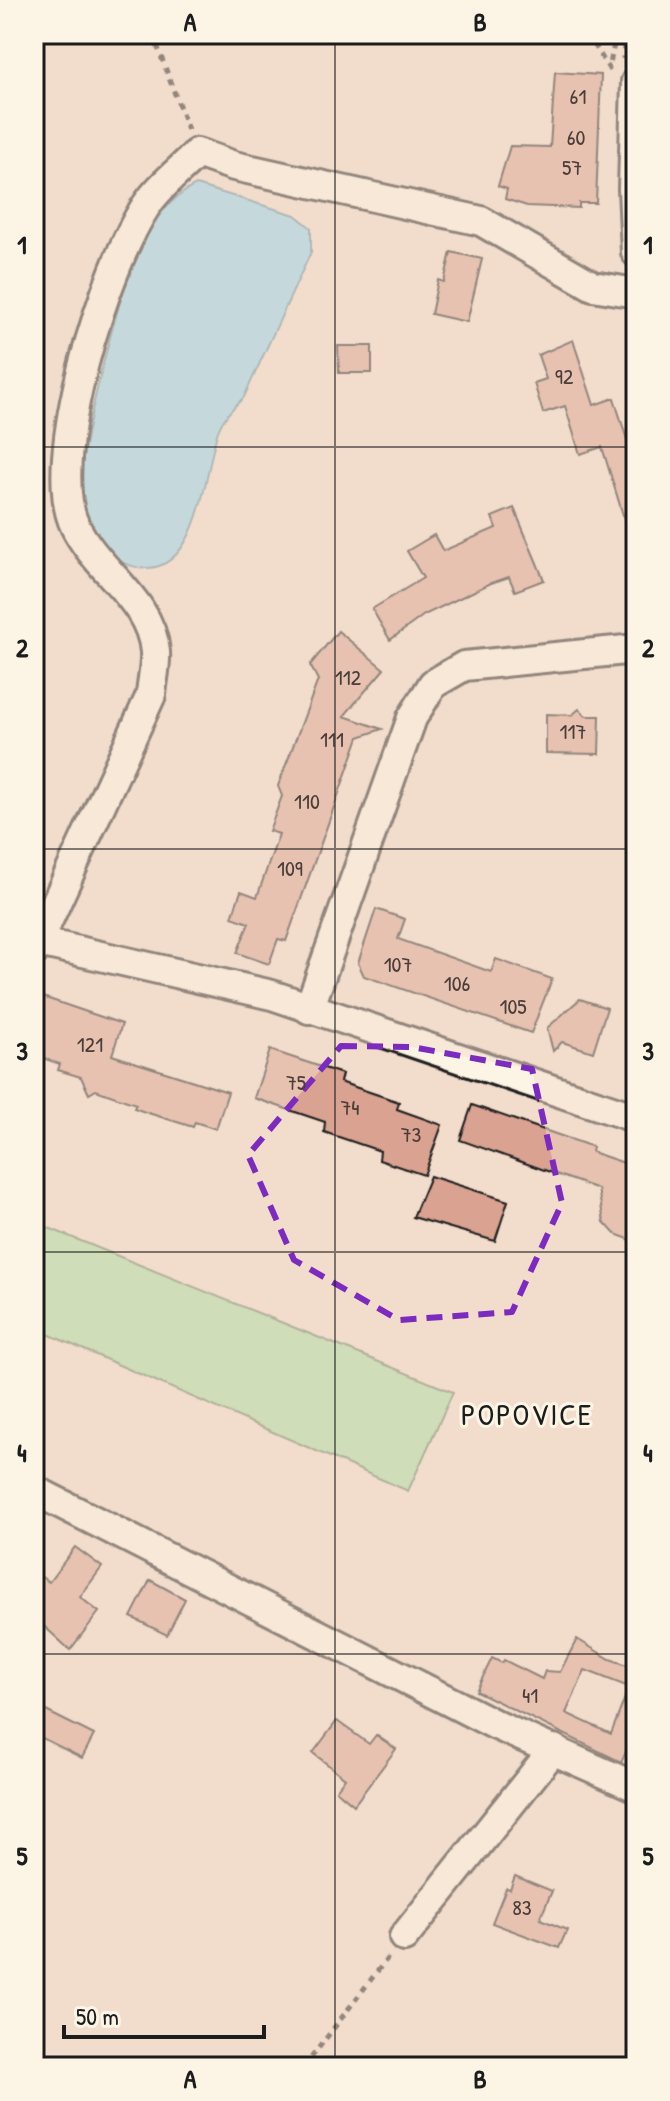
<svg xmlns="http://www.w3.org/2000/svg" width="670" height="2101" viewBox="0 0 670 2101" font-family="'Patrick Hand',sans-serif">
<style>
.green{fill:#a5dda2;stroke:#607c5f;stroke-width:2}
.water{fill:#8fd6f1;stroke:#618c9c;stroke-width:2}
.building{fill:#d9a291;stroke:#1c1c1c;stroke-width:2;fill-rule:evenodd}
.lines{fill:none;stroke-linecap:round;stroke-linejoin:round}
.minor-casing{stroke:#1c1c1c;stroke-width:34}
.path{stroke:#1c1c1c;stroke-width:5;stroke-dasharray:6 6;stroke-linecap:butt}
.minor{stroke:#fcf5e5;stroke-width:28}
.marked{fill:none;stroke:#7b2cbf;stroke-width:6;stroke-dasharray:16 10;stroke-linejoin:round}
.grid{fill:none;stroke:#1c1c1c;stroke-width:2;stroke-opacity:0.55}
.labels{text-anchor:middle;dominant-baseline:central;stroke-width:6;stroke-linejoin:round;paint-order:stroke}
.number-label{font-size:22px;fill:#4b3e39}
.quarter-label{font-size:30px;letter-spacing:2px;fill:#1c1c1c;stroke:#fcf5e5}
.neatline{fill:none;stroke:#1c1c1c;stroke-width:3}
.grid-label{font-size:26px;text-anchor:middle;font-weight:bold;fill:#1c1c1c}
</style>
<rect width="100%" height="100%" fill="#f2dccc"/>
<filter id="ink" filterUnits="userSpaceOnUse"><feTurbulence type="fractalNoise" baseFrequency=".0125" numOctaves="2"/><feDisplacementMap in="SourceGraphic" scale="16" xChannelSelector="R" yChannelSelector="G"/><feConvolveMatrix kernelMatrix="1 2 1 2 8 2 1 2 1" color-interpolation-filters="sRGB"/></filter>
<g filter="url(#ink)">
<path class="green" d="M34 1222 453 1392 408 1491 34 1328Z"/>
<path class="water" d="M196 185 295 215 311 228V252L244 397C233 408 224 416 218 431 205 467 201 567 147 568 113 568 88 537 80 506 71 476 121 286 137 252 149 225 169 198 196 185Z"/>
<g class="building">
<path d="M555 72 601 75 596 203H579V208L527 206 505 199 507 189 498 186 510 146 550 147Z"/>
<path d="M451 252 482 259 467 322 431 314 438 280 444 282Z"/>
<path d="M573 340 594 405 614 398 630 449 636 448V540L631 541 602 447 580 454 565 406 543 413 534 383 546 379 538 355Z"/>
<path d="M338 346H372V373H339Z"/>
<path d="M514 508 544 580 515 591 509 577 491 583 424 615 390 640 372 609 423 578 407 551 434 535 443 551 496 528 492 517Z"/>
<path d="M338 631 384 669 344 716 382 729 359 737 286 941 278 939 269 964 237 953 249 923 232 917 241 891 257 897 279 834 269 831 282 796 278 786 318 680 310 665Z"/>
<path d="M579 709 586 716H600L599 754 546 753V714L572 715Z"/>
<path d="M376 909 405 919 398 939 491 972 496 959 552 979 531 1033 364 976 358 963Z"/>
<path d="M34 994 122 1024 112 1055 228 1092 216 1129 195 1122 193 1127 145 1112 134 1108 136 1104 96 1090 89 1094 81 1077 58 1070 60 1064 34 1055Z"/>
<path d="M580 999 607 1008 593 1052 562 1042 553 1051 547 1028Z"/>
<path d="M270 1050 342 1074 340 1082 399 1102 397 1109 442 1125 424 1175 379 1160 380 1151 324 1132 325 1122 254 1098Z"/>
<path d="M472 1105 593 1147 592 1152 636 1167V1224L631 1240 615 1234 604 1222 598 1189 460 1140Z"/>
<path d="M430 1176 508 1201 495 1241 413 1217Z"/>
<path d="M75 1547 102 1567 80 1597 99 1612 70 1650 34 1617V1572L49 1582Z"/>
<path d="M150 1580 185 1599 167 1635 131 1617Z"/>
<path d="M577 1639 610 1659 636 1668V1731L621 1762 476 1691 492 1658 502 1663 504 1660 542 1679 545 1671 560 1672ZM585 1670 629 1687 611 1734 566 1713Z"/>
<path d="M44 1710 94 1735 82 1758 34 1734Z"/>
<path d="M337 1721 369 1744 376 1735 396 1749 354 1805 336 1790 345 1778 313 1753Z"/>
<path d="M515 1876 552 1891 540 1919 567 1930 559 1948 492 1923 506 1888 510 1889Z"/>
</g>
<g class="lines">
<defs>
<g id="minor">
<path d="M636 82 633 189 636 252"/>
<path d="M39 942 272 995 636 1118"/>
<path d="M34 951 151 695C152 681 156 666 155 652 151 600 97 571 75 526 43 460 107 265 146 206 159 186 181 170 197 153L234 166 481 221 593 286 636 293"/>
<path d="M309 1009 412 718 433 684 464 666 636 649"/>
<path d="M34 1490 496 1725 636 1787"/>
<path d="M404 1937 554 1749"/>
</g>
</defs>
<use href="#minor" class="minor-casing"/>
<g class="path">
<path d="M153 34 188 130"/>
<path d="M588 34 609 69 616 34"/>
<path d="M618 34 624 44 623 59"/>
<path d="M304 2067 389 1956"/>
</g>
<use href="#minor" class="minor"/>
</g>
</g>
<path d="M0 0H670V2101H0ZM341 1046 412 1047 532 1069 562 1203 512 1312 399 1320 294 1260 248 1155Z" fill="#f2dccc" fill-opacity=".55" fill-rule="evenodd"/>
<path class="marked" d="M341 1046 412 1047 532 1069 562 1203 512 1312 399 1320 294 1260 248 1155Z"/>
<path class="grid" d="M335 34V2067M34 447H636M34 849H636M34 1252H636M34 1654H636"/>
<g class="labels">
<g class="number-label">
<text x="578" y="96">61</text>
<text x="576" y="137">60</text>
<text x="572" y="167">57</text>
<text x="564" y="376">92</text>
<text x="348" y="677">112</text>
<text x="573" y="731">117</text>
<text x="332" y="739">111</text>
<text x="307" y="801">110</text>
<text x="290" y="868">109</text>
<text x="398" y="964">107</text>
<text x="457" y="983">106</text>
<text x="513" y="1006">105</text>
<text x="90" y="1044">121</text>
<text x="296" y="1082">75</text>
<text x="350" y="1107">74</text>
<text x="411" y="1134">73</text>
<text x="530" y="1695">41</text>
<text x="522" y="1907">83</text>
</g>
<g class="quarter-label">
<text x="527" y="1414">POPOVICE</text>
</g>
</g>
<rect width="670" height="2101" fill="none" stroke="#fcf5e5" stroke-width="88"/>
<path d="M64 2025v12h200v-12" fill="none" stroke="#1c1c1c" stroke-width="4"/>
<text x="76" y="2025" font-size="24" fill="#1c1c1c" stroke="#fcf5e5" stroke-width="6" paint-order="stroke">50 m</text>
<rect x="44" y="44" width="582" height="2013" class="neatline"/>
<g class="grid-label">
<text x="190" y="31">A</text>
<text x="480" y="31">B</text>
<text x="22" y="254">1</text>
<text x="648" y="254">1</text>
<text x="22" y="657">2</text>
<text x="648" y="657">2</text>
<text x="22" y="1060">3</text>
<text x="648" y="1060">3</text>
<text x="22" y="1462">4</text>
<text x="648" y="1462">4</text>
<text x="22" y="1865">5</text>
<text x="648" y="1865">5</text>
<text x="190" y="2088">A</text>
<text x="480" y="2088">B</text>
</g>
</svg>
